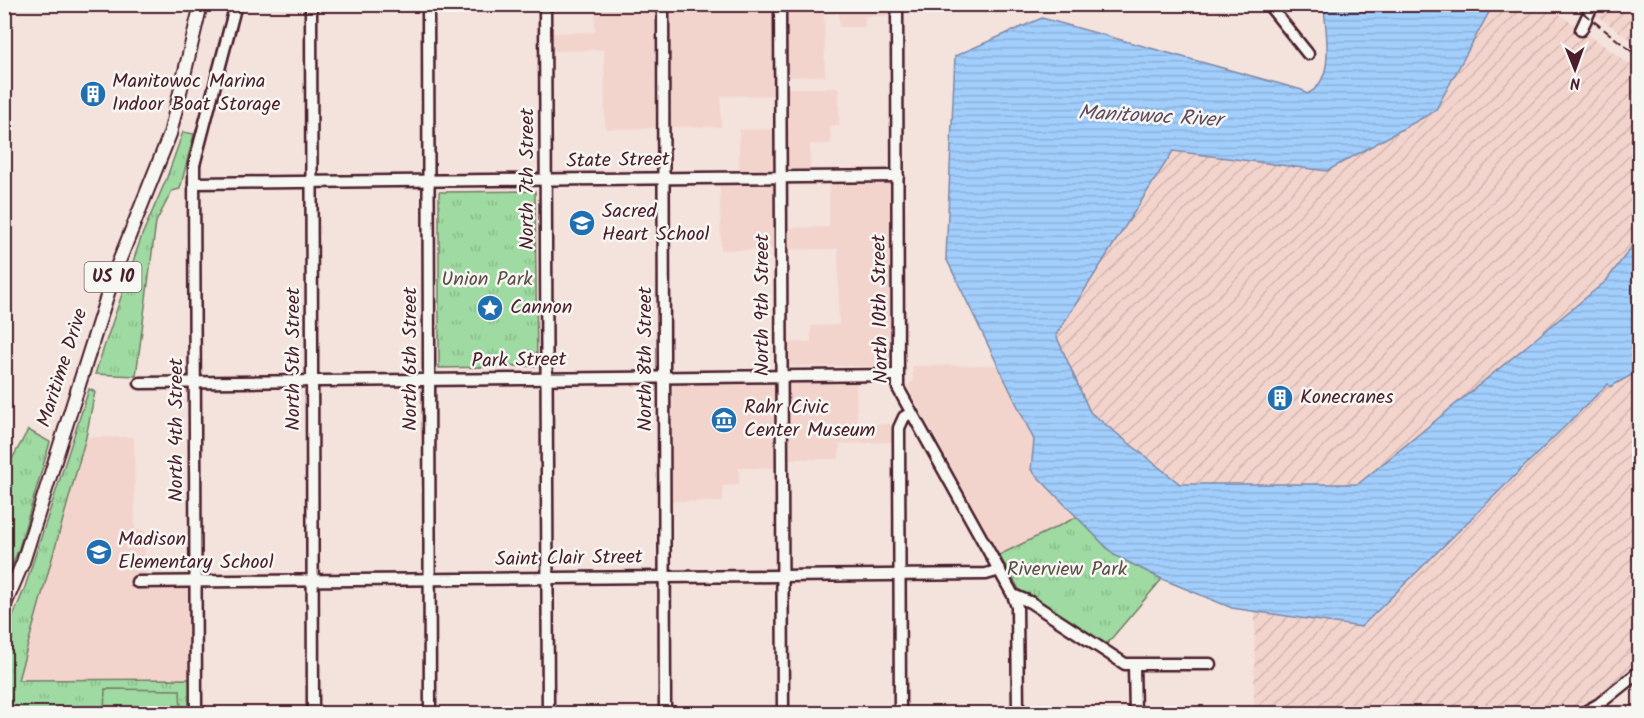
<svg xmlns="http://www.w3.org/2000/svg" width="1644" height="718" viewBox="0 0 1644 718" font-family="Kalam,sans-serif">
<style>
.built{fill:#f2d4cd}
.industrial{fill:url(#industrial-furrows)}
.park{fill:url(#park-tufts);stroke:#747c66;stroke-width:1.5}
.garden{fill:#9edaa1;stroke:#747c66;stroke-width:1.5}
.water{fill:url(#water-rules);stroke:#7e88a8;stroke-width:1.5}
.lines{fill:none;stroke-linecap:round;stroke-linejoin:round}
.minor-casing{stroke:#4a1f2b;stroke-width:15}
.major-casing{stroke:#4a1f2b;stroke-width:16}
.minor{stroke:#f6f6f2;stroke-width:10}
.major{stroke:#f6f6f2;stroke-width:12}
.rail{stroke:#4a1f2b;stroke-width:2;stroke-dasharray:9 4.5;stroke-linecap:butt}
.labels{text-anchor:middle;dominant-baseline:central;stroke-width:5;stroke-linejoin:round;paint-order:stroke}
.shield{fill:#f6f6f2;stroke:#7e6067;stroke-width:1.5}
.shield-label{font-size:18px;font-weight:bold;fill:#4a1f2b}
.poi-label{font-size:20px;fill:#4a1f2b;stroke:#f6f6f2;text-anchor:start}
.street-label{font-size:20px;fill:#4a1f2b;stroke:#f6f6f2}
.park-label{font-size:20px;fill:#5f4e48;stroke:#f6f6f2}
.water-label{font-size:21px;font-style:italic;fill:#604b5f;stroke:#f6f6f2}
</style>
<defs>
<pattern id="industrial-furrows" width="10" height="10" patternUnits="userSpaceOnUse" patternTransform="scale(1.5)"><rect width="10" height="10" fill="#f2d4cd"/><path d="M-1 1l2-2M0 10L10 0M9 11l2-2" fill="none" stroke="#d1b6b0"/></pattern>
<pattern id="park-tufts" width="24" height="20" patternUnits="userSpaceOnUse" patternTransform="scale(1.5)"><rect width="24" height="20" fill="#9edaa1"/><path d="M3 7l-1-3M5 7V3M7 7l1-3M15 17l-1-3M17 17v-4M19 17l1-3" fill="none" stroke="#8abb8b"/></pattern>
<pattern id="water-rules" width="6" height="5" patternUnits="userSpaceOnUse" patternTransform="scale(1.5)"><rect width="6" height="5" fill="#a1cefc"/><path d="M0 2.5h6" fill="none" stroke="#8cb0d8"/></pattern>
</defs>
<rect width="100%" height="100%" fill="#f4e2dc"/>
<filter id="ink" filterUnits="userSpaceOnUse"><feTurbulence type="fractalNoise" baseFrequency=".0167" numOctaves="2"/><feDisplacementMap in="SourceGraphic" scale="12" xChannelSelector="R" yChannelSelector="G"/><feConvolveMatrix kernelMatrix="1 2 1 2 8 2 1 2 1" color-interpolation-filters="sRGB"/></filter>
<g filter="url(#ink)">
<g class="built">
<path d="M595 5H655V128L605 129 604 50 552 51 551 33 595 32Z"/>
<path d="M670 5H824L825 76 773 77 774 88H839V126H830L831 144H810V171H739V130L786 129V95L721 96V127H671Z"/>
<path d="M839 5H889V16H865V27H839Z"/>
<path d="M768 182 775 187 776 228 829 227V183L886 182 891 185 892 362 889 366H789L787 342H811V326L839 325 838 249 721 250 720 183Z"/>
<path d="M998 365 1034 440 1031 470 1077 517 999 555 907 386 913 381 912 366Z"/>
<path d="M856 380 857 424H893V442L840 444 839 459H777V468H739V485L723 486V502L671 501 673 386 678 383Z"/>
<path d="M86 437H134L135 530H145V587L189 589 190 679 17 681Z"/>
</g>
<g class="industrial">
<path d="M1493 5H1547L1639 71V237L1606 281 1358 484H1180L1090 412 1056 335 1173 151 1327 171 1435 111Z"/>
<path d="M1582 5H1639V46Z"/>
<path d="M1639 371V666L1621 683 1572 713 1296 714V711H1254L1255 611 1361 627 1609 384 1611 387Z"/>
</g>
<g class="park">
<path d="M183 132 194 134 180 189 172 191 156 222 136 376 95 374 142 235 166 180Z"/>
<path d="M535 191 537 366 439 368V192Z"/>
<path d="M89 389 95 392 86 437 18 680 190 679V713L5 714V636L25 587Z"/>
<path d="M28 430 50 442 19 548 5 583V472Z"/>
<path d="M1077 517 1114 555 1162 579 1105 646 1020 591 999 555Z"/>
</g>
<path class="garden" d="M105 689 180 690 181 713H104Z"/>
<path class="water" d="M1324 5H1493L1435 111 1327 171 1173 151 1056 335 1090 412 1180 484H1358L1606 281 1639 237V371L1610 387 1608 384 1361 627 1232 608 1162 579 1114 555 1031 470 1034 440 946 258 955 56 1042 18 1302 90 1307 94C1337 80 1325 32 1324 5Z"/>
<g class="lines">
<defs>
<g id="minor">
<path d="M311 4 313 714"/>
<path d="M428 4 430 714"/>
<path d="M545 4 548 714"/>
<path d="M663 4 665 714"/>
<path d="M780 4 783 714"/>
<path d="M897 4 898 388 1013 595 1017 607 1018 714"/>
<path d="M1268 4 1308 54"/>
<path d="M1581 30 1593 4"/>
<path d="M194 183 898 176"/>
<path d="M140 383 897 375"/>
<path d="M137 582 986 574 1000 570"/>
<path d="M1013 595 1030 602 1125 664H1210"/>
<path d="M1134 665 1135 714"/>
<path d="M196 714 194 165 236 4"/>
<path d="M900 714 899 428 904 417 911 413"/>
<path d="M1581 714 1599 704 1640 671"/>
</g>
<path id="major" d="M4 607 23 562 114 274 170 134 201 4"/>
</defs>
<use href="#minor" class="minor-casing"/>
<use href="#major" class="major-casing"/>
<use href="#minor" class="minor"/>
<use href="#major" class="major"/>
<path class="rail" d="M1572 4 1640 58"/>
</g>
</g>
<defs>
<symbol id="building-disc" viewBox="-11 -11 22 22"><circle r="9.5" fill="#1f6fb2" stroke="#f6f6f2"/><path d="M-4-6H4V6H1V3H-1V6H-4ZM-2.5-4.3h1.7v1.8h-1.7ZM.8-4.3h1.7v1.8H.8ZM-2.5-1h1.7V.8h-1.7ZM.8-1h1.7V.8H.8Z" fill="#fff"/></symbol>
<symbol id="school-disc" viewBox="-11 -11 22 22"><circle r="9.5" fill="#1f6fb2" stroke="#f6f6f2"/><path d="M0-5L7-2L0 1L-7-2ZM-4 1L0 2.5L4 1V4Q0 6-4 4Z" fill="#fff"/></symbol>
<symbol id="sight-disc" viewBox="-11 -11 22 22"><circle r="9.5" fill="#1f6fb2" stroke="#f6f6f2"/><path d="M0-6L1.8-2.2L6-1.7L2.9 1.2L3.7 5.4L0 3.3L-3.7 5.4L-2.9 1.2L-6-1.7L-1.8-2.2Z" fill="#fff"/></symbol>
<symbol id="museum-disc" viewBox="-11 -11 22 22"><circle r="9.5" fill="#1f6fb2" stroke="#f6f6f2"/><path d="M0-6L6-3V-2H-6V-3ZM-5-1h2V3h-2ZM-1-1h2V3h-2ZM3-1h2V3H3ZM-6 4H6V6H-6Z" fill="#fff"/></symbol>
</defs>
<g fill-rule="evenodd">
<use href="#building-disc" x="78" y="79" width="30" height="30"/>
<use href="#school-disc" x="567" y="208" width="30" height="30"/>
<use href="#sight-disc" x="475" y="293" width="30" height="30"/>
<use href="#building-disc" x="1265" y="383" width="30" height="30"/>
<use href="#museum-disc" x="709" y="405" width="30" height="30"/>
<use href="#school-disc" x="84" y="537" width="30" height="30"/>
</g>
<g class="labels">
<rect class="shield" x="84.5" y="262" width="57" height="30" rx="4.5"/>
<g class="shield-label">
<text x="113" y="277">US 10</text>
</g>
<g class="poi-label">
<text x="112" y="82">Manitowoc Marina<tspan x="112" dy="23">Indoor Boat Storage</tspan></text>
<text x="602" y="212">Sacred<tspan x="602" dy="23">Heart School</tspan></text>
<text x="510" y="308">Cannon</text>
<text x="1300" y="398">Konecranes</text>
<text x="744" y="408">Rahr Civic<tspan x="744" dy="23">Center Museum</tspan></text>
<text x="118" y="540">Madison<tspan x="118" dy="23">Elementary School</tspan></text>
</g>
<g class="street-label">
<text transform="translate(618 161) rotate(-1)">State Street</text>
<text transform="translate(528 179) rotate(-90)">North 7th Street</text>
<text transform="translate(763 305) rotate(-90)">North 9th Street</text>
<text transform="translate(881 309) rotate(-91)">North 10th Street</text>
<text transform="translate(294 359) rotate(-90)">North 5th Street</text>
<text transform="translate(411 359) rotate(-90)">North 6th Street</text>
<text transform="translate(646 359) rotate(-90)">North 8th Street</text>
<text transform="translate(519 361) rotate(-1)">Park Street</text>
<text transform="translate(63 368) rotate(-72)">Maritime Drive</text>
<text transform="translate(177 430) rotate(-90)">North 4th Street</text>
<text transform="translate(569 559) rotate(-1)">Saint Clair Street</text>
</g>
<g class="park-label">
<text x="487" y="280">Union Park</text>
<text x="1067" y="570">Riverview Park</text>
</g>
<g class="water-label">
<text transform="translate(1150 117) rotate(3)">Manitowoc River</text>
</g>
</g>
<rect width="1644" height="718" fill="none" stroke="#f6f6f2" stroke-width="24"/>
<rect x="12" y="12" width="1620" height="694" fill="none" stroke="#4a1f2b" stroke-width="2" filter="url(#ink)"/>
<g transform="translate(1575 69) rotate(179)" stroke="#f6f6f2" stroke-width="4.5" paint-order="stroke">
<path d="M0-4.5L10 22L0 15L-10 22Z" fill="#4a1f2b"/>
<text y="-9" font-size="16" font-weight="bold" text-anchor="middle" fill="#4a1f2b">N</text>
</g>
</svg>
